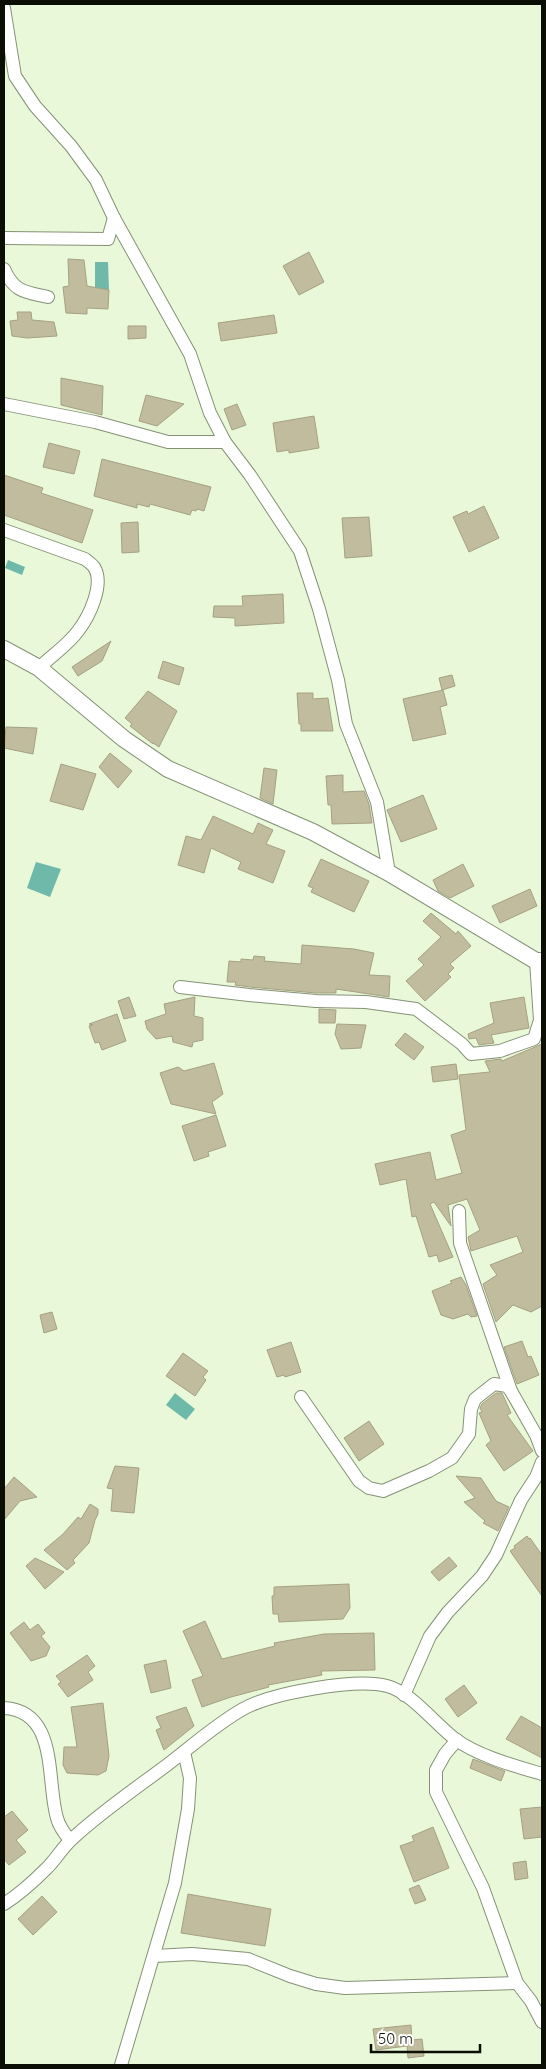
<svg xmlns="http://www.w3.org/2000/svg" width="546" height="2069" viewBox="0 0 546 2069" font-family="Quicksand,sans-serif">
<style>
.water{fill:#6fb9aa}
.building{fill:#c0bc9d;stroke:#a5a183}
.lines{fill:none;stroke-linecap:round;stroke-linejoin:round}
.minor-casing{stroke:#859176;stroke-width:14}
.tertiary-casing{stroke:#859176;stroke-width:18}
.minor{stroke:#fff;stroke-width:12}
.tertiary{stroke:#fff;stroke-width:16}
</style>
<rect width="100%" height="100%" fill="#eaf8da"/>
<g class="water">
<path d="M95 262H108L109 290 95 288Z"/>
<path d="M8 560 25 567 22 575 5 568Z"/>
<path d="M36 862 61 869 50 897 27 888Z"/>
<path d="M175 1393 195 1409 186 1420 166 1405Z"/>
</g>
<g class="building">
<path d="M309 252 324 282 299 295 283 266Z"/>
<path d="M68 259 84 260 87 286 109 290 108 309 87 308V314L66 313 63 287 69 286Z"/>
<path d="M17 312H31L32 320 54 322 57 336 27 338 12 336 10 321 18 320Z"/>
<path d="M274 315 277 333 221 341 218 323Z"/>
<path d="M128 326H146V338L128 339Z"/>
<path d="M61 378 103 386 102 415 61 405Z"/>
<path d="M146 395 184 404 157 426 139 421Z"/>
<path d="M237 404 246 425 232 430 224 409Z"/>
<path d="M314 416 319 448 289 453V450L277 452 273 423Z"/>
<path d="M49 443 80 451 74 474 43 467Z"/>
<path d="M102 459 211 487 204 511 197 509 196 511 192 510 190 515 150 504 149 507 137 504V508L94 496Z"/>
<path d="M4 475 43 488 41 493 93 510 82 543 4 515Z"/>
<path d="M484 506 499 538 469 552 453 517 467 511 468 514Z"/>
<path d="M369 517 372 556 345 558 342 518Z"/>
<path d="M138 522 139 552 122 553 121 523Z"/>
<path d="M283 594 284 623 235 626V618L213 617 214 606H243L242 596Z"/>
<path d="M111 641 102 661 78 676 72 667Z"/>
<path d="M163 661 184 668 179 685 158 678Z"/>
<path d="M452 675 455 686 442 690 439 678Z"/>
<path d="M443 690 447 705 440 707 446 734 413 741 403 699Z"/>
<path d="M148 691 177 711 159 747 153 743V744L130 726 132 724 125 718Z"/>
<path d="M297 693H313V699L328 698 333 731H301V724H299Z"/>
<path d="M6 727 37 728 33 754 4 748Z"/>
<path d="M110 753 132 771 118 788 99 767Z"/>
<path d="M61 764 96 774 83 810 50 801Z"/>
<path d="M264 768 277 770 273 804 260 798Z"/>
<path d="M343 775V792L364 791 369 804 372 823 332 824 331 805H328L326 776Z"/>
<path d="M423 795 437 829 401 842 387 810Z"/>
<path d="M213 816 253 834 258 823 273 830 266 844 285 851 273 883 238 869 241 862 211 848 204 873 178 865 186 836 201 840Z"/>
<path d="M321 859 369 881 354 912 311 892 313 888 308 886Z"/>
<path d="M463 864 474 886 450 898 438 891 433 880Z"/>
<path d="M530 889 537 906 500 923 492 906Z"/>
<path d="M431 913 456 934 458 931 471 946 450 964 454 968 448 974 451 977 425 1001 406 981 424 965 418 959 441 937 423 921Z"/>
<path d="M302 945 354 949 374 953 369 975 390 976 389 997 336 989V993H316L250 987 235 985 236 982H227L229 961 241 962V959L253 960 254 956 265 957 264 961 301 964Z"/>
<path d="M129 997 136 1016 124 1019 118 1001Z"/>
<path d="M195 997 194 1016 203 1018V1040L193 1042 192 1047 173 1042 172 1036 156 1039 147 1029 145 1021 166 1014 164 1004Z"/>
<path d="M524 997 529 1028 491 1035 494 1043 479 1045 476 1038 469 1039 468 1034 494 1023 490 1003Z"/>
<path d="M319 1009 336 1010 335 1023H319Z"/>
<path d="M117 1014 126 1041 102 1050 99 1042 95 1043 89 1026 93 1025 89 1024Z"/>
<path d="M337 1024 366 1025 361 1048 341 1049 335 1034Z"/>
<path d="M405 1033 424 1047 414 1060 395 1045Z"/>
<path d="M542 1044V1306L531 1312 513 1305 496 1322 483 1284 497 1275 490 1265 523 1252 517 1236 471 1251 468 1237 480 1230 467 1199 448 1205 451 1226 434 1202 430 1204 453 1257 439 1262 437 1255 429 1257 416 1216 412 1217 406 1179 380 1185 375 1164 430 1152 436 1180 462 1173 451 1135 466 1130 459 1075 490 1072 485 1061 501 1059 502 1061Z"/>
<path d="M214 1063 223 1094 212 1102 216 1114 171 1104 160 1073 178 1067 184 1071Z"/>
<path d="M456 1064 458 1079 433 1082 431 1067Z"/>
<path d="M216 1115 226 1146 208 1152 209 1156 194 1161 182 1126Z"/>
<path d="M461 1277 466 1285 477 1316 471 1317 468 1314 453 1319 441 1315 432 1291 452 1283 450 1281Z"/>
<path d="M52 1312 57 1329 44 1333 40 1315Z"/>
<path d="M522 1341 528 1357 531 1356 539 1375 517 1384 504 1347Z"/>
<path d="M291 1342 301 1372 285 1377 284 1375 277 1377 267 1350Z"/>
<path d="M183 1353 208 1371 203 1377 206 1380 195 1396 166 1376Z"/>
<path d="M496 1393H502L511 1413 507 1415 533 1451 504 1471 486 1445 491 1441 479 1413 482 1412 480 1408 482 1404Z"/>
<path d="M369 1421 384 1444 359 1461 344 1438Z"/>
<path d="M115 1466 139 1468 134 1513 111 1511 113 1489 107 1488Z"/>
<path d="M456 1476 481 1478 496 1501 509 1507 498 1531 483 1523 485 1521 464 1502 475 1498Z"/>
<path d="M14 1477 37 1497 20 1501 4 1520V1489Z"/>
<path d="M90 1504 98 1509V1514L95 1520 89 1543 73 1560 75 1563 67 1570 44 1550 63 1534 78 1517 81 1519Z"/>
<path d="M527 1536 529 1539 530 1538 542 1555V1596L510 1551 515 1548 514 1546Z"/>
<path d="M449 1557 457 1566 439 1581 431 1572Z"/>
<path d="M35 1558 64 1572 45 1589 26 1566Z"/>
<path d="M349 1584 350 1608 343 1619 279 1622 278 1614H273L272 1596H274V1587Z"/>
<path d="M205 1621 222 1659 275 1646 274 1643 324 1634 374 1633 375 1670 321 1671 322 1675 268 1685 269 1687 231 1697 202 1707 192 1680 203 1676 183 1631Z"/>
<path d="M24 1622 30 1630 38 1624 45 1633 41 1636 50 1647 46 1656 31 1661 10 1633Z"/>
<path d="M87 1655 95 1666 88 1672 93 1680 68 1697 58 1684 61 1682 56 1676Z"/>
<path d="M166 1660 171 1688 151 1693 144 1665Z"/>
<path d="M464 1685 477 1703 458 1717 445 1699Z"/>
<path d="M103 1703 109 1756 106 1771 98 1775 67 1773 63 1765 64 1747H77L71 1707Z"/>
<path d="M186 1707 194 1726 164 1750 156 1730 161 1728 156 1717Z"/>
<path d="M521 1716 542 1728V1758L506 1739Z"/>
<path d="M473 1759 505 1771 501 1781 470 1768Z"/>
<path d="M542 1807V1837L524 1839 520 1809Z"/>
<path d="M12 1811 28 1830 16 1840 26 1852 9 1865 4 1859V1817Z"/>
<path d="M433 1827 449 1868 414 1882 400 1846 414 1841 412 1836Z"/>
<path d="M526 1861 528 1878 515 1880 513 1863Z"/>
<path d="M419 1885 426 1900 415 1904 409 1889Z"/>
<path d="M188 1894 271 1909 265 1946 181 1933Z"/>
<path d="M42 1896 57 1912 33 1935 18 1919Z"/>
<path d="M411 2025 412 2040 422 2039 424 2056 408 2058 407 2046 376 2050 373 2029Z"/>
</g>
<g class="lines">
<defs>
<g id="minor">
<path d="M4 8 15 76 35 106 71 146 96 180 114 218 190 354 210 413 225 442 250 475 300 551 319 609 338 680 346 724 377 802 389 873"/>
<path d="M4 238 108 239 114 218"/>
<path d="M4 269C14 292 25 292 48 297"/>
<path d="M4 404 95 422 168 442H225"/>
<path d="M4 530 85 559C87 561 92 564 94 567 105 584 89 617 78 631 68 645 51 656 39 668"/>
<path d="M180 987 249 995 316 1001 366 1002 416 1009 462 1044 471 1054 500 1051 534 1039 540 1020 536 961"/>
<path d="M459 1211 460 1243 511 1391"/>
<path d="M301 1397 359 1481 369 1488 383 1491 429 1471 452 1458 469 1434 471 1409 475 1399 494 1384 507 1386 511 1391 536 1435 542 1451"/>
<path d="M404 1695 430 1636 448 1612 482 1576 496 1555 521 1500 536 1477 542 1462"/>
<path d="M4 1708C59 1711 46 1781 57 1818 59 1826 64 1833 70 1840"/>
<path d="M457 1740 445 1754 436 1770V1792L483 1888 517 1983 531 2001 542 2022"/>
<path d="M4 1904C20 1894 34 1881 47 1868 56 1859 62 1848 72 1839 101 1812 135 1789 167 1765 192 1746 215 1725 243 1709 272 1693 355 1678 387 1686 411 1692 435 1724 455 1739 478 1756 515 1766 542 1774"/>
<path d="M154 1956 192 1954 248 1959 290 1976 316 1984 345 1988 517 1983"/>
<path d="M121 2065 175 1883 188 1809 190 1778 184 1752"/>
</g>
<path id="tertiary" d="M4 649 39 668 124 739 168 769 313 832 389 873 536 961H542"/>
</defs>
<use href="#minor" class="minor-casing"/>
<use href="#tertiary" class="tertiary-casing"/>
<use href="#minor" class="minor"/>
<use href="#tertiary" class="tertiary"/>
</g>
<rect width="546" height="2069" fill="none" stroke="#0a0e05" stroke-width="10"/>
<path d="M371 2044v8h109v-8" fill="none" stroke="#0a0e05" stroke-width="2.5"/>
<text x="378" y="2044" font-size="15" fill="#0a0e05" stroke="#ffffff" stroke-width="4" paint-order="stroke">50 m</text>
</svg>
